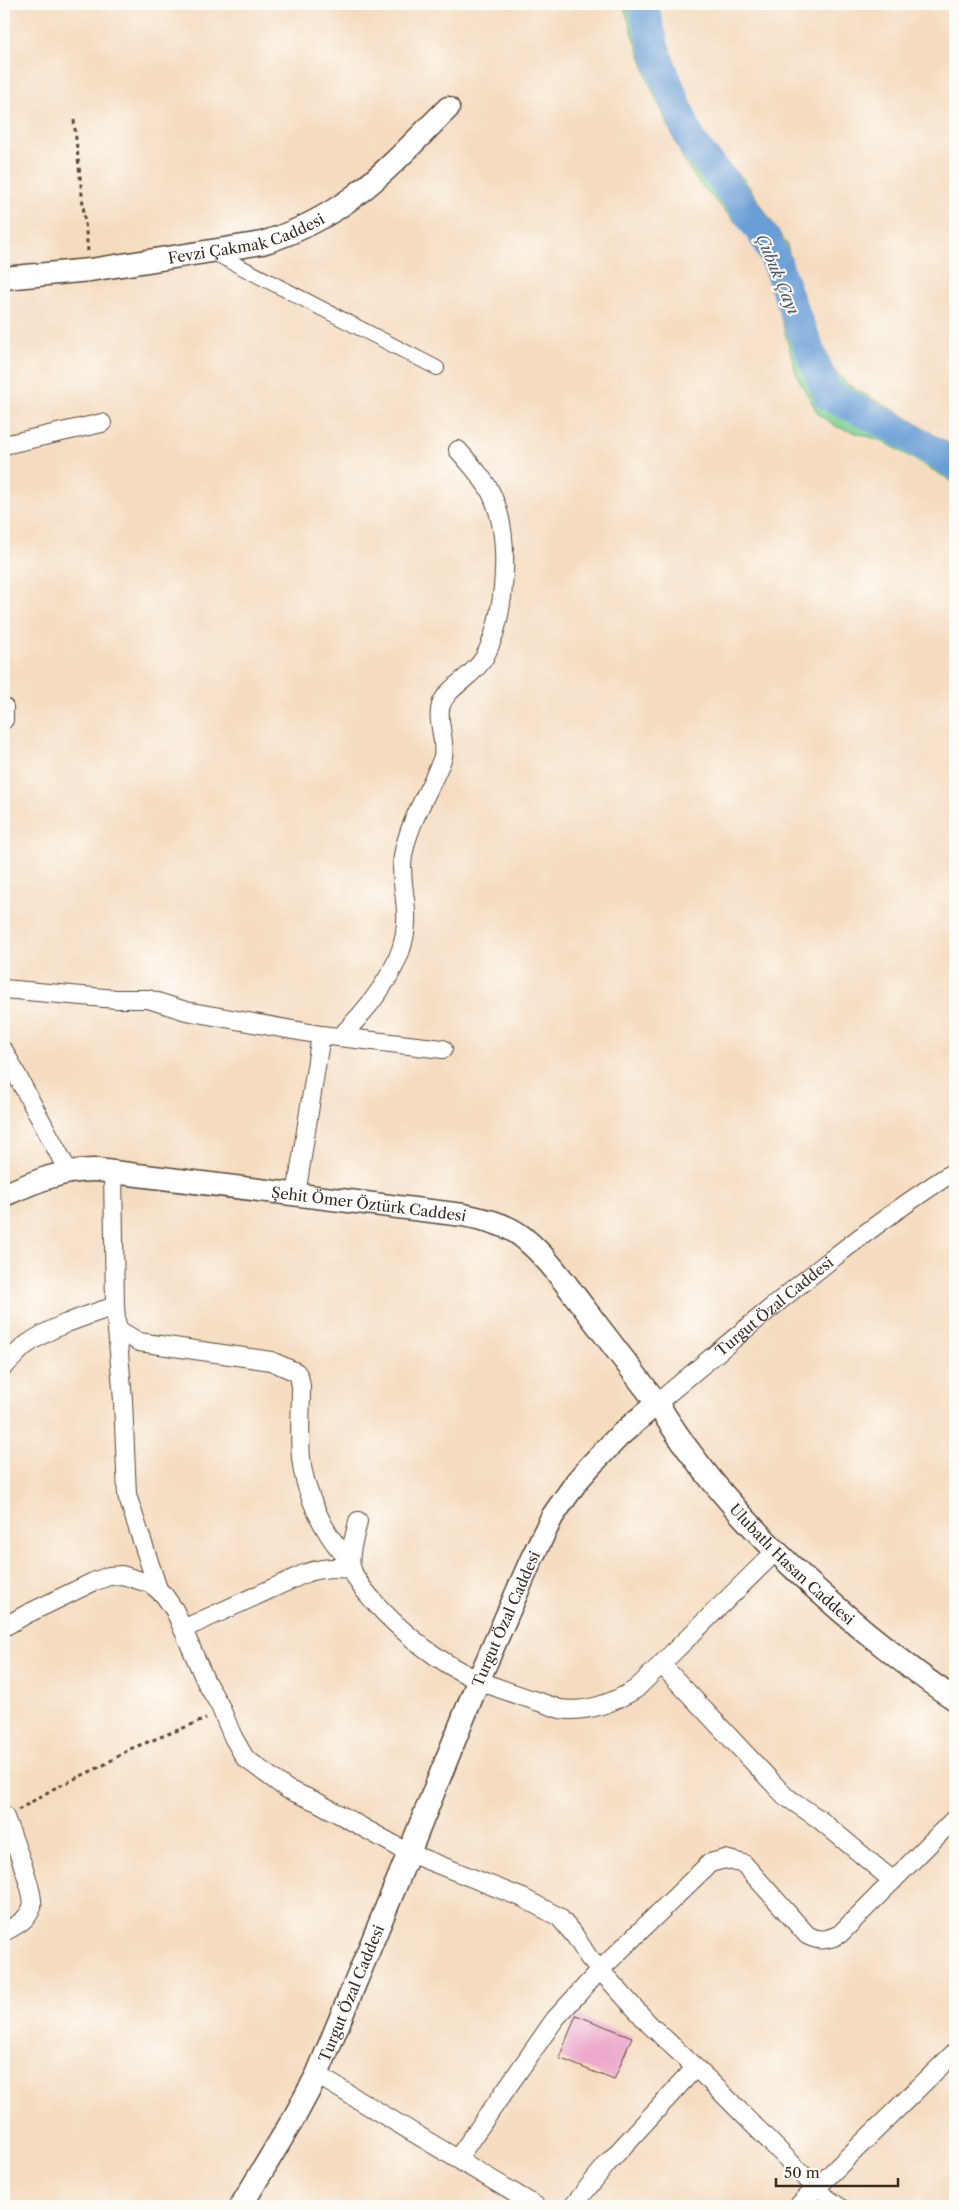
<svg xmlns="http://www.w3.org/2000/svg" width="959" height="2210" viewBox="0 0 959 2210" font-family="'Libre Caslon Text',serif">
<style>
.green{fill:#7ace90;stroke:#5a7c57}
.lines{fill:none;stroke-linecap:round;stroke-linejoin:round}
.river{stroke:#699ed6;stroke-width:30}
.building{fill:#eca6c9}
.pedestrian-casing{stroke:#574536;stroke-width:16}
.minor-casing{stroke:#574536;stroke-width:20}
.tertiary-casing{stroke:#574536;stroke-width:25}
.path{stroke:#574536;stroke-width:3;stroke-dasharray:4 4;stroke-linecap:butt}
.pedestrian{stroke:#fff;stroke-width:14}
.minor{stroke:#fff;stroke-width:18}
.tertiary{stroke:#fff;stroke-width:22}
.labels{text-anchor:middle;dominant-baseline:central;stroke-width:4;stroke-linejoin:round;paint-order:stroke}
.street-label{font-size:15px;fill:#3b2a1e;stroke:#fdfcf7}
.water-label{font-size:16px;font-style:italic;fill:#4d5868;stroke:#fdfcf7}
</style>
<rect width="100%" height="100%" fill="#fdfcf7"/>
<filter id="ink" filterUnits="userSpaceOnUse"><feTurbulence type="fractalNoise" baseFrequency=".02" numOctaves="2"/><feDisplacementMap in="SourceGraphic" scale="10" xChannelSelector="R" yChannelSelector="G"/><feConvolveMatrix kernelMatrix="1 2 1 2 8 2 1 2 1" color-interpolation-filters="sRGB"/></filter>
<filter id="wash" filterUnits="userSpaceOnUse"><feTurbulence type="fractalNoise" baseFrequency=".0096" numOctaves="4" result="noise"/><feDisplacementMap in="SourceGraphic" scale="20" xChannelSelector="R" yChannelSelector="G"/><feGaussianBlur stdDeviation="1.12" result="paint"/><feColorMatrix in="noise" values="0 0 0 0 0 0 0 0 0 0 0 0 0 0 0 0 0 1.4 0 .05"/><feComposite in="paint" operator="in"/></filter>
<g filter="url(#wash)">
<rect width="100%" height="100%" fill="#f5dcc0"/>
<path class="green" d="M623 4H656L662 28 704 138 709 146 744 179 787 245 797 281 826 358 834 370 848 385 908 418 955 448V483L883 441 837 427 818 414 797 376 771 282 760 254 744 231 699 183 683 159 650 85Z"/>
<g class="lines">
<path class="river" d="M643 4 657 56 691 141 741 203 765 238 775 258 790 301 828 395 893 427 955 464"/>
</g>
<g id="blocks">
<path class="building" d="M576 2015 632 2037 614 2080 559 2058Z"/>
</g>
</g>
<g filter="url(#ink)">
<use href="#blocks" fill-opacity="0" stroke="#574536" stroke-width="1"/>
<g class="lines">
<defs>
<g id="pedestrian">
<path d="M212 252 437 368"/>
<path d="M816 2188 841 2206"/>
</g>
<g id="minor">
<path d="M4 445 102 423"/>
<path d="M4 707V720"/>
<path d="M4 989 116 999H148L186 1011 321 1035 443 1049"/>
<path d="M340 1037C368 1009 404 966 406 924 408 901 399 879 403 856 409 820 430 791 443 757 446 739 436 720 441 705 447 687 473 677 484 658 506 618 512 537 492 495 484 478 470 464 458 450"/>
<path d="M4 1051 68 1171"/>
<path d="M113 1172 115 1306 123 1400 127 1495 158 1589"/>
<path d="M296 1195 321 1035"/>
<path d="M117 1329 139 1342 271 1361 296 1372 299 1376 301 1386C301 1409 299 1434 301 1458 304 1491 325 1538 350 1560"/>
<path d="M4 1366C12 1360 18 1351 26 1345 52 1326 85 1316 115 1306"/>
<path id="s1" d="M657 1403C752 1324 851 1237 955 1171"/>
<path d="M358 1521C356 1534 348 1553 351 1566 354 1580 367 1593 376 1604 399 1629 427 1652 456 1669 488 1687 526 1697 560 1709 587 1713 613 1703 636 1689L776 1551"/>
<path d="M4 1627 25 1615 93 1582 109 1576 122 1575 151 1584 164 1595 175 1611 206 1682 220 1706 233 1737 245 1758 287 1789 317 1802 409 1853 523 1898 559 1917 575 1936 589 1958 650 2025 714 2085 816 2188"/>
<path d="M183 1629 306 1573C322 1568 336 1566 352 1570"/>
<path d="M662 1665 785 1796 819 1819 893 1881"/>
<path d="M4 1815C10 1831 36 1894 32 1907 28 1920 15 1926 4 1932"/>
<path d="M317 2075 536 2206"/>
<path d="M458 2158 555 2019 600 1970 710 1863 725 1859 744 1864 807 1935C819 1942 828 1940 840 1934L955 1818"/>
<path d="M573 2206 607 2164 695 2068"/>
<path d="M798 2206 955 2052"/>
</g>
<g id="tertiary">
<path id="s2" d="M4 278 90 270 262 243C347 217 388 168 448 108"/>
<path id="s3" d="M4 1195C34 1182 63 1169 97 1170L463 1215C483 1219 503 1223 520 1235 546 1255 565 1283 585 1309 609 1340 633 1372 657 1403 711 1492 787 1567 867 1633 896 1656 924 1680 955 1699"/>
<path id="s4" d="M241 2206 295 2116 317 2075 409 1853 479 1679 532 1558 552 1517 577 1481 591 1465 619 1436 657 1403"/>
</g>
</defs>
<use href="#pedestrian" class="pedestrian-casing"/>
<use href="#minor" class="minor-casing"/>
<use href="#tertiary" class="tertiary-casing"/>
<g class="path">
<path d="M74 120 88 251"/>
<path d="M18 1810 53 1789 102 1766 130 1749 206 1719"/>
</g>
<use href="#pedestrian" class="pedestrian"/>
<use href="#minor" class="minor"/>
<use href="#tertiary" class="tertiary"/>
</g>
</g>
<g class="labels">
<g class="street-label">
<text stroke="none"><textPath href="#s2" startOffset="246">Fevzi Çakmak Caddesi</textPath></text>
<text stroke="none"><textPath href="#s3" startOffset="371">Şehit Ömer Öztürk Caddesi</textPath></text>
<text stroke="none"><textPath href="#s1" startOffset="152">Turgut Özal Caddesi</textPath></text>
<text stroke="none"><textPath href="#s3" startOffset="955">Ulubatlı Hasan Caddesi</textPath></text>
<text stroke="none"><textPath href="#s4" startOffset="645">Turgut Özal Caddesi</textPath></text>
<text stroke="none"><textPath href="#s4" startOffset="240">Turgut Özal Caddesi</textPath></text>
</g>
<g class="water-label">
<text transform="translate(778 274) rotate(67)">Çubuk Çayı</text>
</g>
</g>
<rect width="959" height="2210" fill="none" stroke="#fdfcf7" stroke-width="20"/>
<path d="M776 2178v8h122v-8" fill="none" stroke="#3b2a1e" stroke-width="2.5"/>
<text x="784" y="2178" font-size="15" fill="#3b2a1e" stroke="#fdfcf7" stroke-width="4" paint-order="stroke">50 m</text>
</svg>
